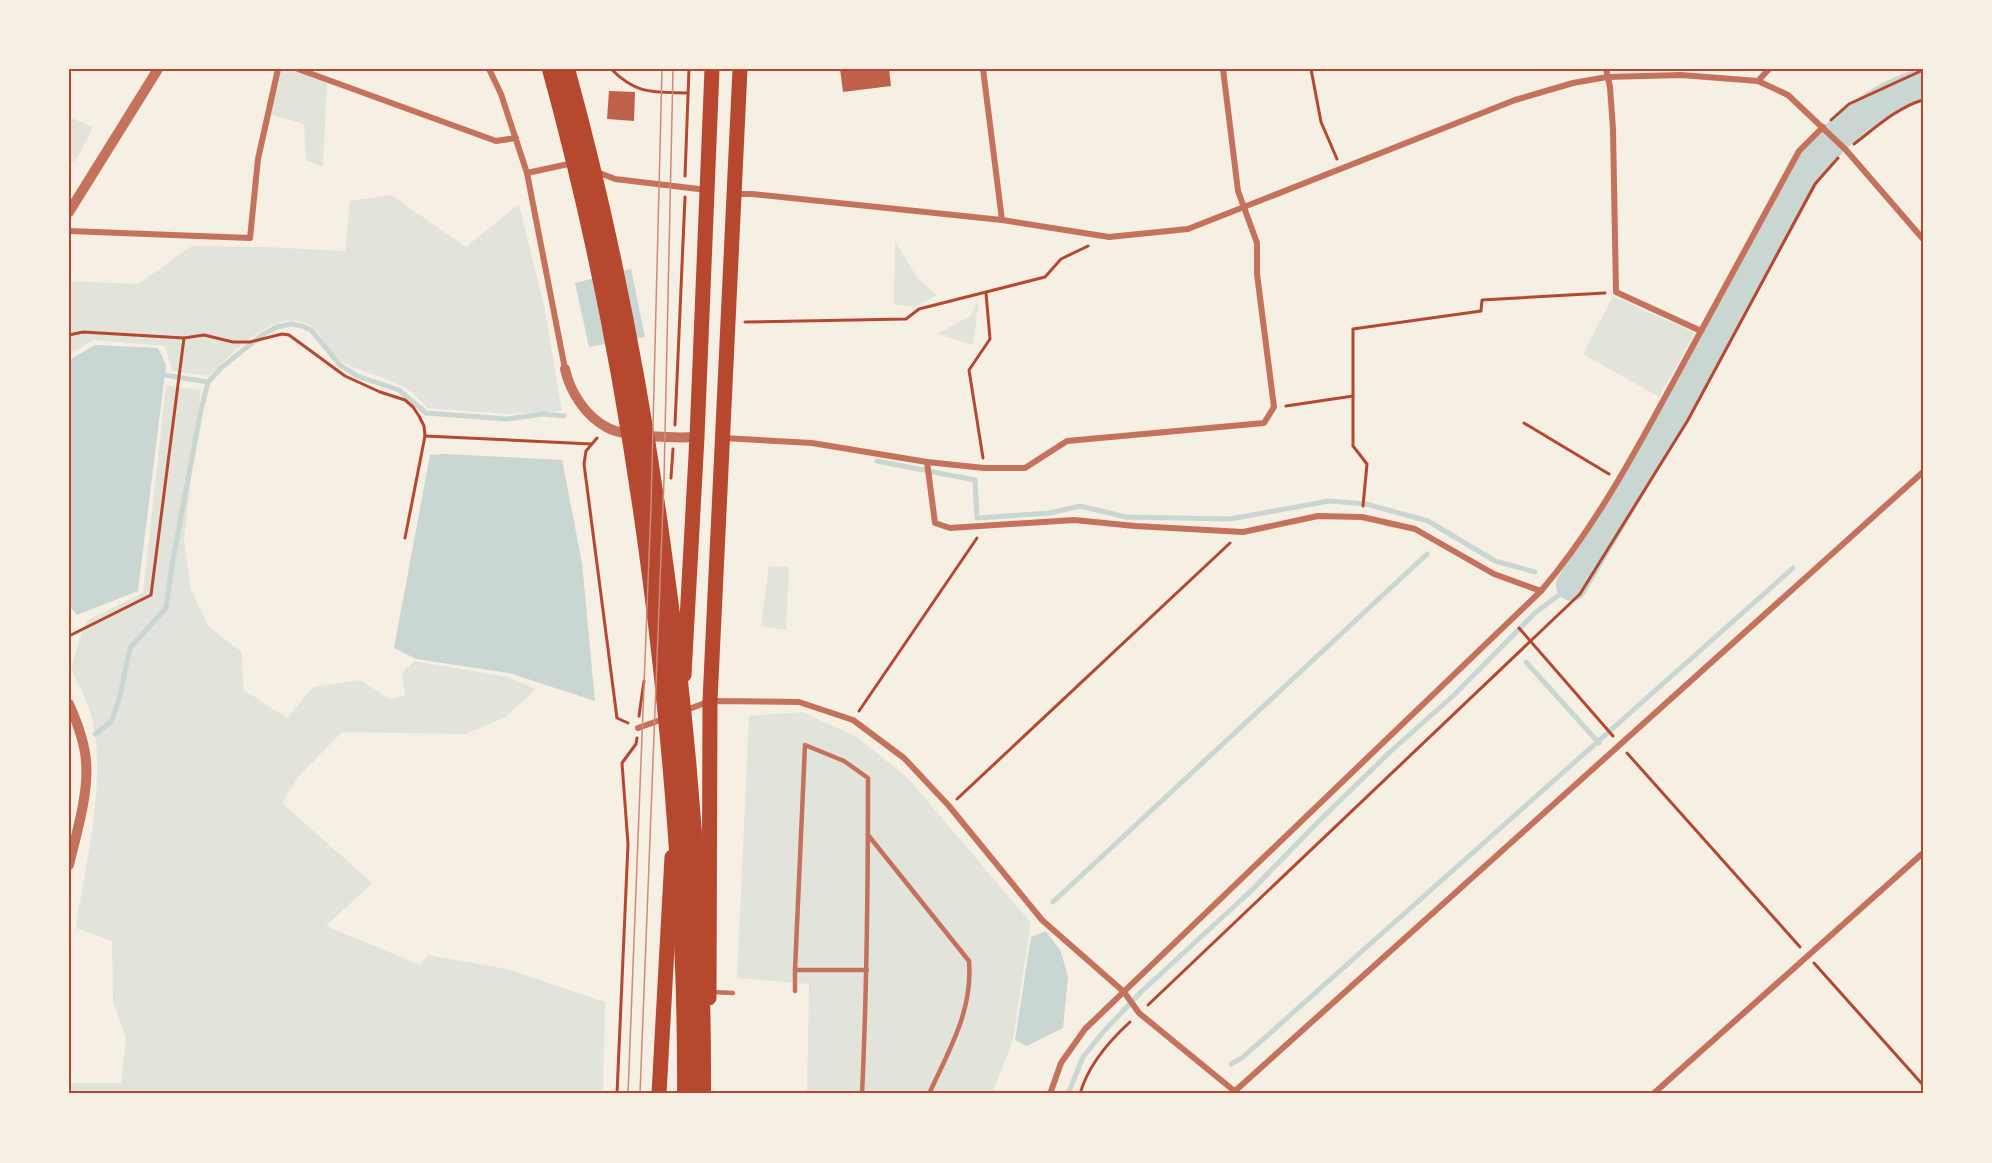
<svg xmlns="http://www.w3.org/2000/svg" width="1992" height="1163" viewBox="0 0 1992 1163" font-family="'PT Serif',serif">
<style>
.green{fill:#e2e4dc}
.water{fill:#c9d6d2}
.lines{fill:none;stroke-linecap:round;stroke-linejoin:round}
.stream{stroke:#c9d6d2;stroke-width:5}
.river{stroke:#c9d6d2;stroke-width:32}
.building{fill:#bf614a}
.path{stroke:#b5482f;stroke-width:3}
.service{stroke:#c5725c;stroke-width:4.5}
.minor{stroke:#c5725c;stroke-width:6}
.tertiary{stroke:#c5725c;stroke-width:10}
.primary{stroke:#b5482f;stroke-width:15}
.motorway{stroke:#b5482f;stroke-width:18}
.tram{stroke:#cf8b77;stroke-width:1.5}
.neatline{fill:none;stroke:#b5482f;stroke-width:2}
</style>
<rect width="100%" height="100%" fill="#f6efe4"/>
<g class="green">
<path d="M278 69H298L327 80 323 166 306 161 304 124 268 114Z"/>
<path d="M69 117 93 127 78 157 69 165Z"/>
<path d="M391 195 466 247 519 204 545 310 562 411 506 414 427 408C423 403 418 398 414 394 393 378 365 374 342 362 329 354 324 336 312 327 277 302 232 355 208 376L172 371 165 346 93 340 69 355V281L138 284 192 246 264 247 345 251 350 201Z"/>
<path d="M895 241 918 279 937 295 915 307 894 304Z"/>
<path d="M1613 296 1695 333 1659 397 1583 354Z"/>
<path d="M979 300 973 345 937 334 970 316Z"/>
<path d="M166 385 201 390 184 540 191 590 209 627 241 651 244 690 287 718 313 687 360 680 390 699 405 695 402 673 414 661 508 677 536 689 504 718 465 734 342 732 299 776 282 803 372 883 326 926 420 965 428 955 507 969 605 1002 603 1094H69V1083H121L126 1038 113 1002 112 941 76 928C85 863 106 787 93 723 90 704 78 685 71 667L86 621 143 593Z"/>
<path d="M769 566 789 567 786 630 761 626Z"/>
<path d="M802 712 855 736 908 778 1031 923 1013 1040 992 1094H807L809 984 737 978 749 716Z"/>
</g>
<g class="water">
<path d="M631 269 645 337 589 347 575 283Z"/>
<path d="M95 345 158 348 166 365 138 591 77 615 69 605V360Z"/>
<path d="M445 454 562 460 582 563 595 701 509 673 416 659 394 648 430 455Z"/>
<path d="M1046 931 1061 952 1068 977 1063 1028 1027 1046 1015 1040 1031 937Z"/>
</g>
<g class="lines">
<g class="stream">
<path d="M164 375 208 382 221 368 262 335 277 327 291 324 302 326 311 330 340 365 357 376 399 390 426 413 507 419 543 414 564 416"/>
<path d="M877 461 975 480 977 518 1050 513 1080 506 1126 517 1230 519 1329 501 1366 504 1428 521 1495 561 1535 572"/>
<path d="M1526 662 1599 743"/>
<path d="M95 734 111 722 119 700 130 648 166 608 172 565 201 410 208 382"/>
<path d="M1053 902 1427 554"/>
<path d="M1231 1064 1242 1058 1793 568"/>
<path d="M1068 1094 1083 1057 1104 1031 1141 992 1251 891 1319 821 1391 751 1454 695 1535 613 1572 585"/>
</g>
<path class="river" d="M1572 585 1660 435 1811 163C1842 128 1877 97 1923 84"/>
</g>
<g class="building">
<path d="M840 69H889L891 86 843 92Z"/>
<path d="M609 91 635 92 634 121 607 119Z"/>
</g>
<g class="lines">
<g class="path">
<path d="M611 69C637 95 653 92 688 93"/>
<path d="M1311 69 1321 122 1337 159"/>
<path d="M1831 120 1849 104 1923 70"/>
<path d="M1854 144C1875 128 1898 107 1923 100"/>
<path d="M685 176 689 69"/>
<path d="M745 322 906 319 919 309 1045 277 1061 259 1088 246"/>
<path d="M69 335 83 332 184 338 204 335 233 342H250L282 334 289 335 345 376 380 392 405 400 413 407 419 416 424 426 425 436 405 538"/>
<path d="M1353 396V446L1367 464 1363 506"/>
<path d="M1286 406 1353 396V329L1481 311 1482 300 1605 293"/>
<path d="M1524 423 1609 474"/>
<path d="M675 425 685 197"/>
<path d="M425 436 591 444"/>
<path d="M597 438 586 451 584 464 617 718 628 723"/>
<path d="M983 458 969 370 990 339 986 293"/>
<path d="M671 478 673 449"/>
<path d="M1519 628 1613 736"/>
<path d="M69 636 151 595 184 338"/>
<path d="M859 711 977 538"/>
<path d="M639 716 644 681"/>
<path d="M1627 753 1800 947"/>
<path d="M957 799 1230 543"/>
<path d="M1814 963 1923 1085"/>
<path d="M1148 1005 1580 594 1688 420 1815 184 1838 158"/>
<path d="M617 1094 628 844 622 763 636 744 637 738"/>
<path d="M1080 1094C1088 1065 1108 1042 1130 1022"/>
</g>
<g class="service">
<path d="M868 835 969 961C973 1011 949 1050 929 1094"/>
<path d="M795 970V991"/>
<path d="M712 992 733 993"/>
<path d="M862 1094C867 989 868 884 868 778L844 761 805 745 795 970H867"/>
</g>
<g class="minor">
<path d="M298 69 496 141 516 138"/>
<path d="M489 69 501 94 527 173 565 369"/>
<path d="M983 69 1002 220"/>
<path d="M1606 69 1610 87 1613 129 1616 292 1701 331 1799 151 1823 127"/>
<path d="M1758 81 1769 69"/>
<path d="M597 172 615 179 707 190"/>
<path d="M527 173 573 163"/>
<path d="M736 194H752L1002 220 1109 237 1188 229 1515 100 1573 83 1607 77 1681 75 1758 81 1788 95 1846 150 1923 239"/>
<path d="M69 231 250 238 258 159 278 69"/>
<path d="M723 438 812 443 927 462 984 468H1025L1067 441 1264 423 1274 407 1257 274V243L1238 191 1223 69"/>
<path d="M927 462 935 523 950 528 1074 520 1135 526 1243 532 1318 516 1362 517 1415 529 1494 574 1541 591"/>
<path d="M684 711 710 701 799 702 853 720 904 758 949 806 1042 920 1124 992 1139 1013 1238 1094"/>
<path d="M638 728 666 718"/>
<path d="M1235 1091 1923 472"/>
<path d="M1050 1094 1061 1063 1085 1029 1541 591C1605 516 1653 418 1701 331"/>
<path d="M1653 1094 1923 853"/>
</g>
<g class="tertiary">
<path d="M69 212 158 69"/>
<path d="M565 369C570 392 586 417 608 428 625 437 677 438 697 437"/>
<path d="M69 704C77 722 85 742 86 762 89 793 76 835 69 865"/>
</g>
<g class="primary">
<path d="M684 675 697 437 712 69"/>
<path d="M709 998 710 701 740 69"/>
<path d="M659 1094 672 857"/>
</g>
<g class="motorway">
<path d="M551 69C605 265 640 466 662 668 677 809 687 952 686 1094"/>
<path d="M566 69C611 233 643 401 665 569 689 743 703 919 702 1094"/>
</g>
<g class="tram">
<path d="M628 1094 651 506 662 69"/>
<path d="M640 1094 664 480 673 69"/>
</g>
</g>
<rect width="1992" height="1163" fill="none" stroke="#f6efe4" stroke-width="141"/>
<rect x="70" y="70" width="1852" height="1022" class="neatline"/>
</svg>
